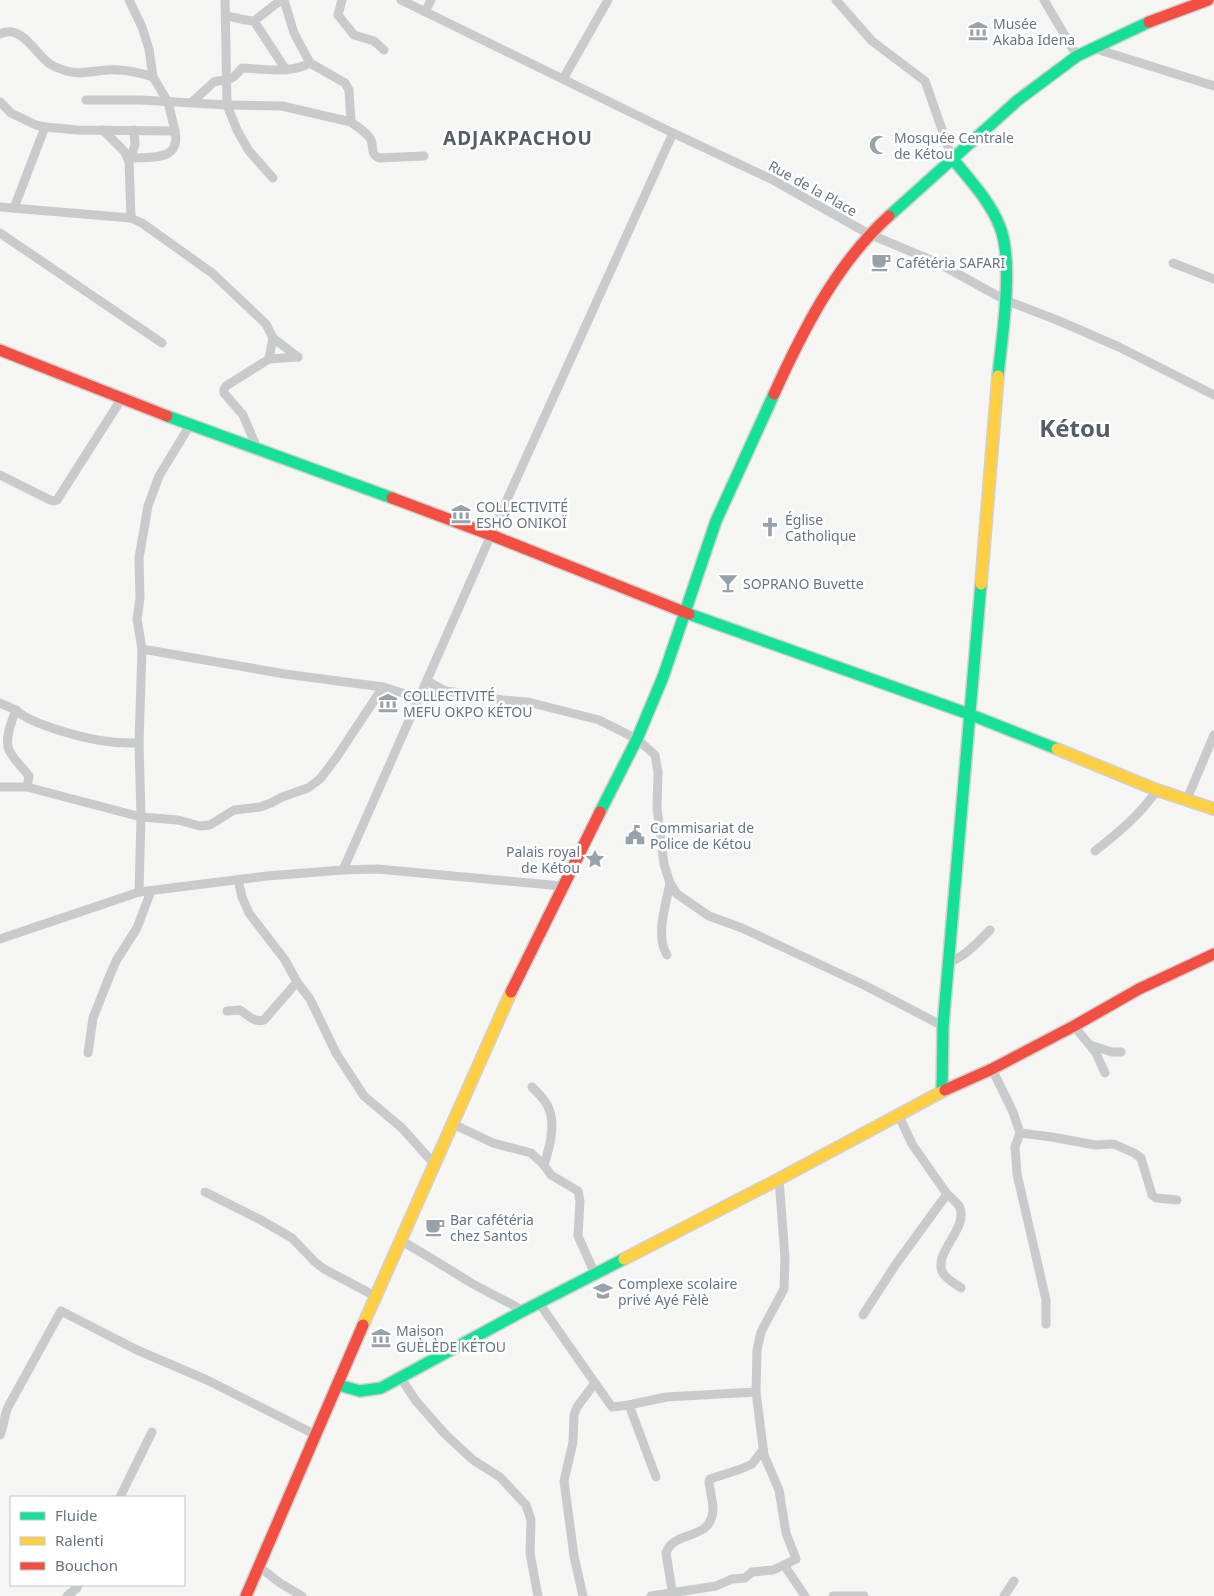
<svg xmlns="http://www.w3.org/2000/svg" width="1214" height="1596" viewBox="0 0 1214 1596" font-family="'Noto Sans',sans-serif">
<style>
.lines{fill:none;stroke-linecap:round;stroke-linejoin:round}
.fast-casing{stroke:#d1d1d1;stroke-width:14}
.slow-casing{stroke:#d1d1d1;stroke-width:14}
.jam-casing{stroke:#d1d1d1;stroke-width:14}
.street{stroke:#c9cacb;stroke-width:9}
.fast{stroke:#16e098;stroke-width:11}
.slow{stroke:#ffcf43;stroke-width:11}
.jam{stroke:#f24e42;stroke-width:11}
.labels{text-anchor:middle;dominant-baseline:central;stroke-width:5;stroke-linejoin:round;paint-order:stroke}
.poi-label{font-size:14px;fill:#667582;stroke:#fff;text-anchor:start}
.street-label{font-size:14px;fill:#667582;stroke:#fff}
.district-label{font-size:19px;font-weight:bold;letter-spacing:1px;fill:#545e67;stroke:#fff}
.town-label{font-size:24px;font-weight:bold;fill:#545e67;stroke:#fff}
</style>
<rect width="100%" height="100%" fill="#f5f5f3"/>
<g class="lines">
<defs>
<g id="fast">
<path d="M952 158C970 180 990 201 1000 227 1014 262 1002 337 998 376"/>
<path d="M889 216 1018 100 1077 56 1149 22"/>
<path d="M167 416 392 498"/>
<path d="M689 614 969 714 1057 749"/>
<path d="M600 812 637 739 663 677 716 521 774 394"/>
<path d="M942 1091 943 1026 981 584"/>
<path d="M338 1385 360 1391 381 1388 523 1311 624 1259"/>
</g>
<g id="slow">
<path d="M981 584 998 376"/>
<path d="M1057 749 1157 790 1214 809"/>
<path d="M624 1259 779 1179 945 1090"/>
<path d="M363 1325 511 992"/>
</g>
<g id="jam">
<path d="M1149 22 1208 0"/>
<path d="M0 350 167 416"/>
<path d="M774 394C803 330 837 263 889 216"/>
<path d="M392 498 491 535 689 614"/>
<path d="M511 992 600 812"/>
<path d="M945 1090 992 1069 1074 1026 1139 989 1214 954"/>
<path d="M246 1596 363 1325"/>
</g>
</defs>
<use href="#fast" class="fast-casing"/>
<use href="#slow" class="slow-casing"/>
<use href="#jam" class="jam-casing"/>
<g class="street">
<path d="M225 0 227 105 237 130 249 151 273 178"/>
<path d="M284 0 294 33 310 63 345 83 349 90 351 122C357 127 367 132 371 140 374 147 370 154 379 158L424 156"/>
<path d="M342 0 338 15 354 35 374 41 384 50"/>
<path d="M401 0 673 133 773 180 869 234 938 263 1005 300 1057 320 1119 347 1214 395"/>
<path d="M836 0 872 41 925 81 952 158"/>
<path d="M1044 0 1077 56"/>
<path d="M425 12 431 0"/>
<path d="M226 16C236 17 244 21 254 21L286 70"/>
<path d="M254 21 281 0"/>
<path d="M0 34C22 23 36 55 50 64 53 66 57 68 61 69 76 76 92 71 107 70 123 69 138 72 153 77"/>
<path d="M1093 48 1214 86"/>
<path d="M563 79 608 0"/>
<path d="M86 100H140L227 105"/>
<path d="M0 102 11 113 36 125 45 127 78 130 175 131 168 102 153 77 149 49 142 27 129 0"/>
<path d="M192 102 214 82C219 80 223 81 228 80 234 78 238 73 242 68 264 69 290 74 310 63"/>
<path d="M230 105 282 106 351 122"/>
<path d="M103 130 124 151 129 161 131 218"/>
<path d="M131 158C152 157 181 161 175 131"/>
<path d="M129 161 135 145 134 130"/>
<path d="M0 207 131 218 142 223 212 273 266 324 273 338 269 359 226 386 224 389V393L243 415 257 448"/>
<path d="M14 208 45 127"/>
<path d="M0 233 162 343"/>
<path d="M1173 263 1214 279"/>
<path d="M273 338 298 357"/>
<path d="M269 359 298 357"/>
<path d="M0 475 50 500 54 501 57 500 122 398"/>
<path d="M142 649 285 674 383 687 419 698 445 691 471 694 502 700 528 702 599 720 637 739 655 755 658 772 657 808 664 864 670 883 677 894 709 916 742 928 864 985 943 1026"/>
<path d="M427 681 445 691"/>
<path d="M0 703 16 710C12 720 4 739 9 750 13 759 23 768 29 776L27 787"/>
<path d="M16 710C31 725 89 740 112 742 121 743 130 743 139 743"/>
<path d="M0 787H27L141 817 178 820 200 826 210 825 234 810 260 807 271 803 282 797 308 788 320 779 336 758 383 687"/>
<path d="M1187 799 1214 735"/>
<path d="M1095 851C1119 832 1140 815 1157 790"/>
<path d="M343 870 491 535 673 133"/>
<path d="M238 880 242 897 249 913 285 960 297 982 310 999 336 1053 364 1096 402 1128 435 1165"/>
<path d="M139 892 141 817 139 743 142 649 137 619 140 598 139 558 148 506 159 476 190 425"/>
<path d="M0 939 139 892 267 876 343 870 377 869 562 886"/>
<path d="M667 955C655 935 666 905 670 883"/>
<path d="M948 963C966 956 977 943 990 930"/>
<path d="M227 1011 240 1010C248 1015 254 1023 264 1020L297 982"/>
<path d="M1074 1026 1096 1053 1105 1073"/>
<path d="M1090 1045 1112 1052H1121"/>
<path d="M88 1053 93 1018 110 975 116 961 137 928 151 891"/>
<path d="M992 1069 1013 1112 1020 1133 1015 1147 1017 1174 1046 1300V1324"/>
<path d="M532 1087C538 1093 546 1100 549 1109 556 1126 549 1149 544 1165"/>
<path d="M453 1124 493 1143 531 1153 544 1165 551 1175 578 1191 580 1201 578 1236 595 1274"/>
<path d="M1020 1133 1052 1137 1095 1145 1114 1144 1134 1153 1141 1158 1152 1195 1156 1198 1177 1200"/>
<path d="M205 1192 259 1219 292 1238 315 1262 324 1269 375 1296"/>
<path d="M947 1194C950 1197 958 1203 960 1208 968 1229 932 1254 943 1273 946 1279 956 1284 961 1288"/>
<path d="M400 1240C423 1253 445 1267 468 1281 486 1292 506 1300 523 1311"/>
<path d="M539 1303 595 1383 577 1407 574 1415 573 1442 564 1481 574 1556 583 1596"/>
<path d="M863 1315 896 1264 947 1194 912 1144 898 1114"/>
<path d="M400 1377 416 1401 445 1434 473 1460 500 1477 526 1505 531 1520 530 1553 538 1596"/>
<path d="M595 1383 612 1407 629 1405 656 1477"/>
<path d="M756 1392 764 1455 779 1490 786 1533 796 1559 784 1565"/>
<path d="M629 1405 666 1397 756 1392 757 1350 761 1332 784 1289 785 1258 779 1179"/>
<path d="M0 1435C4 1426 4 1416 8 1407L61 1311 137 1350 207 1380 316 1435"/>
<path d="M120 1497 152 1432"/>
<path d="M258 1566 280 1583 302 1596"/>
<path d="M67 1596 77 1588 78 1585"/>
<path d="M651 1596 716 1586 732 1579 745 1578 752 1572 773 1570 784 1565 805 1596"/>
<path d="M673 1596 666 1553C674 1529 711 1542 713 1510 713 1501 710 1491 709 1482L710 1479 741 1469 752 1464 763 1450"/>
<path d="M833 1596H864"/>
<path d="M1004 1596 1014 1581"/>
</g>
<use href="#fast" class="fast"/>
<use href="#slow" class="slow"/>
<use href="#jam" class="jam"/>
</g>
<defs>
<symbol id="museum-bare" viewBox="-9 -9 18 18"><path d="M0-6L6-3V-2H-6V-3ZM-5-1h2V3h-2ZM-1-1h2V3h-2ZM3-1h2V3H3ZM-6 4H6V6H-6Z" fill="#98a2aa" stroke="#fff" stroke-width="2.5" paint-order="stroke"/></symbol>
<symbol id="mosque-bare" viewBox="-9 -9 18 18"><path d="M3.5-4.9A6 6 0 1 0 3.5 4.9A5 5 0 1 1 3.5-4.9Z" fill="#98a2aa" stroke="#fff" stroke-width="2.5" paint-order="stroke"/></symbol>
<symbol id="cafe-bare" viewBox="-9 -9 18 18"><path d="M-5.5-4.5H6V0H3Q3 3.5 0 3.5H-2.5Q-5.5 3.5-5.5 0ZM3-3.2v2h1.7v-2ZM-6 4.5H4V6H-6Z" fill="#98a2aa" stroke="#fff" stroke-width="2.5" paint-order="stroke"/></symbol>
<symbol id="church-bare" viewBox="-9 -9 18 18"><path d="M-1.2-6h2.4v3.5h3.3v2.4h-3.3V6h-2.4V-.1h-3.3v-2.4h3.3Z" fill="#98a2aa" stroke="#fff" stroke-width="2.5" paint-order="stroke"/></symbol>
<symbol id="bar-bare" viewBox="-9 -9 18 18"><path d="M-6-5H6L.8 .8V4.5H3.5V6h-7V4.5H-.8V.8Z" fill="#98a2aa" stroke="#fff" stroke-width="2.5" paint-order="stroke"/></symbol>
<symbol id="civic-bare" viewBox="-9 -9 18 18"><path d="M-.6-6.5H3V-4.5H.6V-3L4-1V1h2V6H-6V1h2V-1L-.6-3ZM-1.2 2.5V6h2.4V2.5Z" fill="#98a2aa" stroke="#fff" stroke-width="2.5" paint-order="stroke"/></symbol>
<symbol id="sight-bare" viewBox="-9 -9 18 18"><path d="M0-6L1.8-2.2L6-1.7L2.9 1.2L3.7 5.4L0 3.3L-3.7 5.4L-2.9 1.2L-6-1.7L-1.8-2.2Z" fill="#98a2aa" stroke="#fff" stroke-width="2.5" paint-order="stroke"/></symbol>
<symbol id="school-bare" viewBox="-9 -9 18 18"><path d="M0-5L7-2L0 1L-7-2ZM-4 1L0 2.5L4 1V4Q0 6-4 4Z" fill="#98a2aa" stroke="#fff" stroke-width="2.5" paint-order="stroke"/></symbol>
</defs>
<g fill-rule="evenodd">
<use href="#museum-bare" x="964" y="17" width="28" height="28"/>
<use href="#mosque-bare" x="865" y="131" width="28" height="28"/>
<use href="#cafe-bare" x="867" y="248" width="28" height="28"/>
<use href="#museum-bare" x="447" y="500" width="28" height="28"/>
<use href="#church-bare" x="756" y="513" width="28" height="28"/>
<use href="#bar-bare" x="714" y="569" width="28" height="28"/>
<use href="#museum-bare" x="374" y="689" width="28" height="28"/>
<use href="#civic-bare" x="621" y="821" width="28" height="28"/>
<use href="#sight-bare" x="581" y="845" width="28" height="28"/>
<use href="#cafe-bare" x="421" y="1213" width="28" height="28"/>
<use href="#school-bare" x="589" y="1277" width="28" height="28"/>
<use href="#museum-bare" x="367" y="1324" width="28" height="28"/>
</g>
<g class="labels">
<g class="poi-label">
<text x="993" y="23">Musée<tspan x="993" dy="16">Akaba Idena</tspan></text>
<text x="894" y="137">Mosquée Centrale<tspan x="894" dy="16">de Kétou</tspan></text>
<text x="896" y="262">Cafétéria SAFARI</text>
<text x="476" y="506">COLLECTIVITÉ<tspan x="476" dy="16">ESHÓ ONIKOÏ</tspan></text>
<text x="785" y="519">Église<tspan x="785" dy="16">Catholique</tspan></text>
<text x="743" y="583">SOPRANO Buvette</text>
<text x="403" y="695">COLLECTIVITÉ<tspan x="403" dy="16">MEFU OKPO KÉTOU</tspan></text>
<text x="650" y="827">Commisariat de<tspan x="650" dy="16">Police de Kétou</tspan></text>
<text x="580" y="851" text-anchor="end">Palais royal<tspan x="580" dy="16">de Kétou</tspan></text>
<text x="450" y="1219">Bar cafétéria<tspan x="450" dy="16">chez Santos</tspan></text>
<text x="618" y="1283">Complexe scolaire<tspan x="618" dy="16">privé Ayé Fèlè</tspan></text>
<text x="396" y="1330">Maison<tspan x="396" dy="16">GUÈLÈDE KÉTOU</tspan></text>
</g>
<g class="street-label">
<text transform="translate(813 188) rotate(29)">Rue de la Place</text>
</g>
<g class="district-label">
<text x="518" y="138">ADJAKPACHOU</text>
</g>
<g class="town-label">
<text x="1075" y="427">Kétou</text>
</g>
</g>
<rect x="10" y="1496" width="175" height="90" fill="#ffffff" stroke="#c2c8cd"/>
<rect x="20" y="1512" width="25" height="8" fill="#16e098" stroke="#c2c8cd"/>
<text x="55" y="1521" font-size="15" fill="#667582">Fluide</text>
<rect x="20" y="1537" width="25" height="8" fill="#ffcf43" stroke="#c2c8cd"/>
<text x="55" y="1546" font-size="15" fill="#667582">Ralenti</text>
<rect x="20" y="1562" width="25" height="8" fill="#f24e42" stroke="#c2c8cd"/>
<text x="55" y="1571" font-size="15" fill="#667582">Bouchon</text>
</svg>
